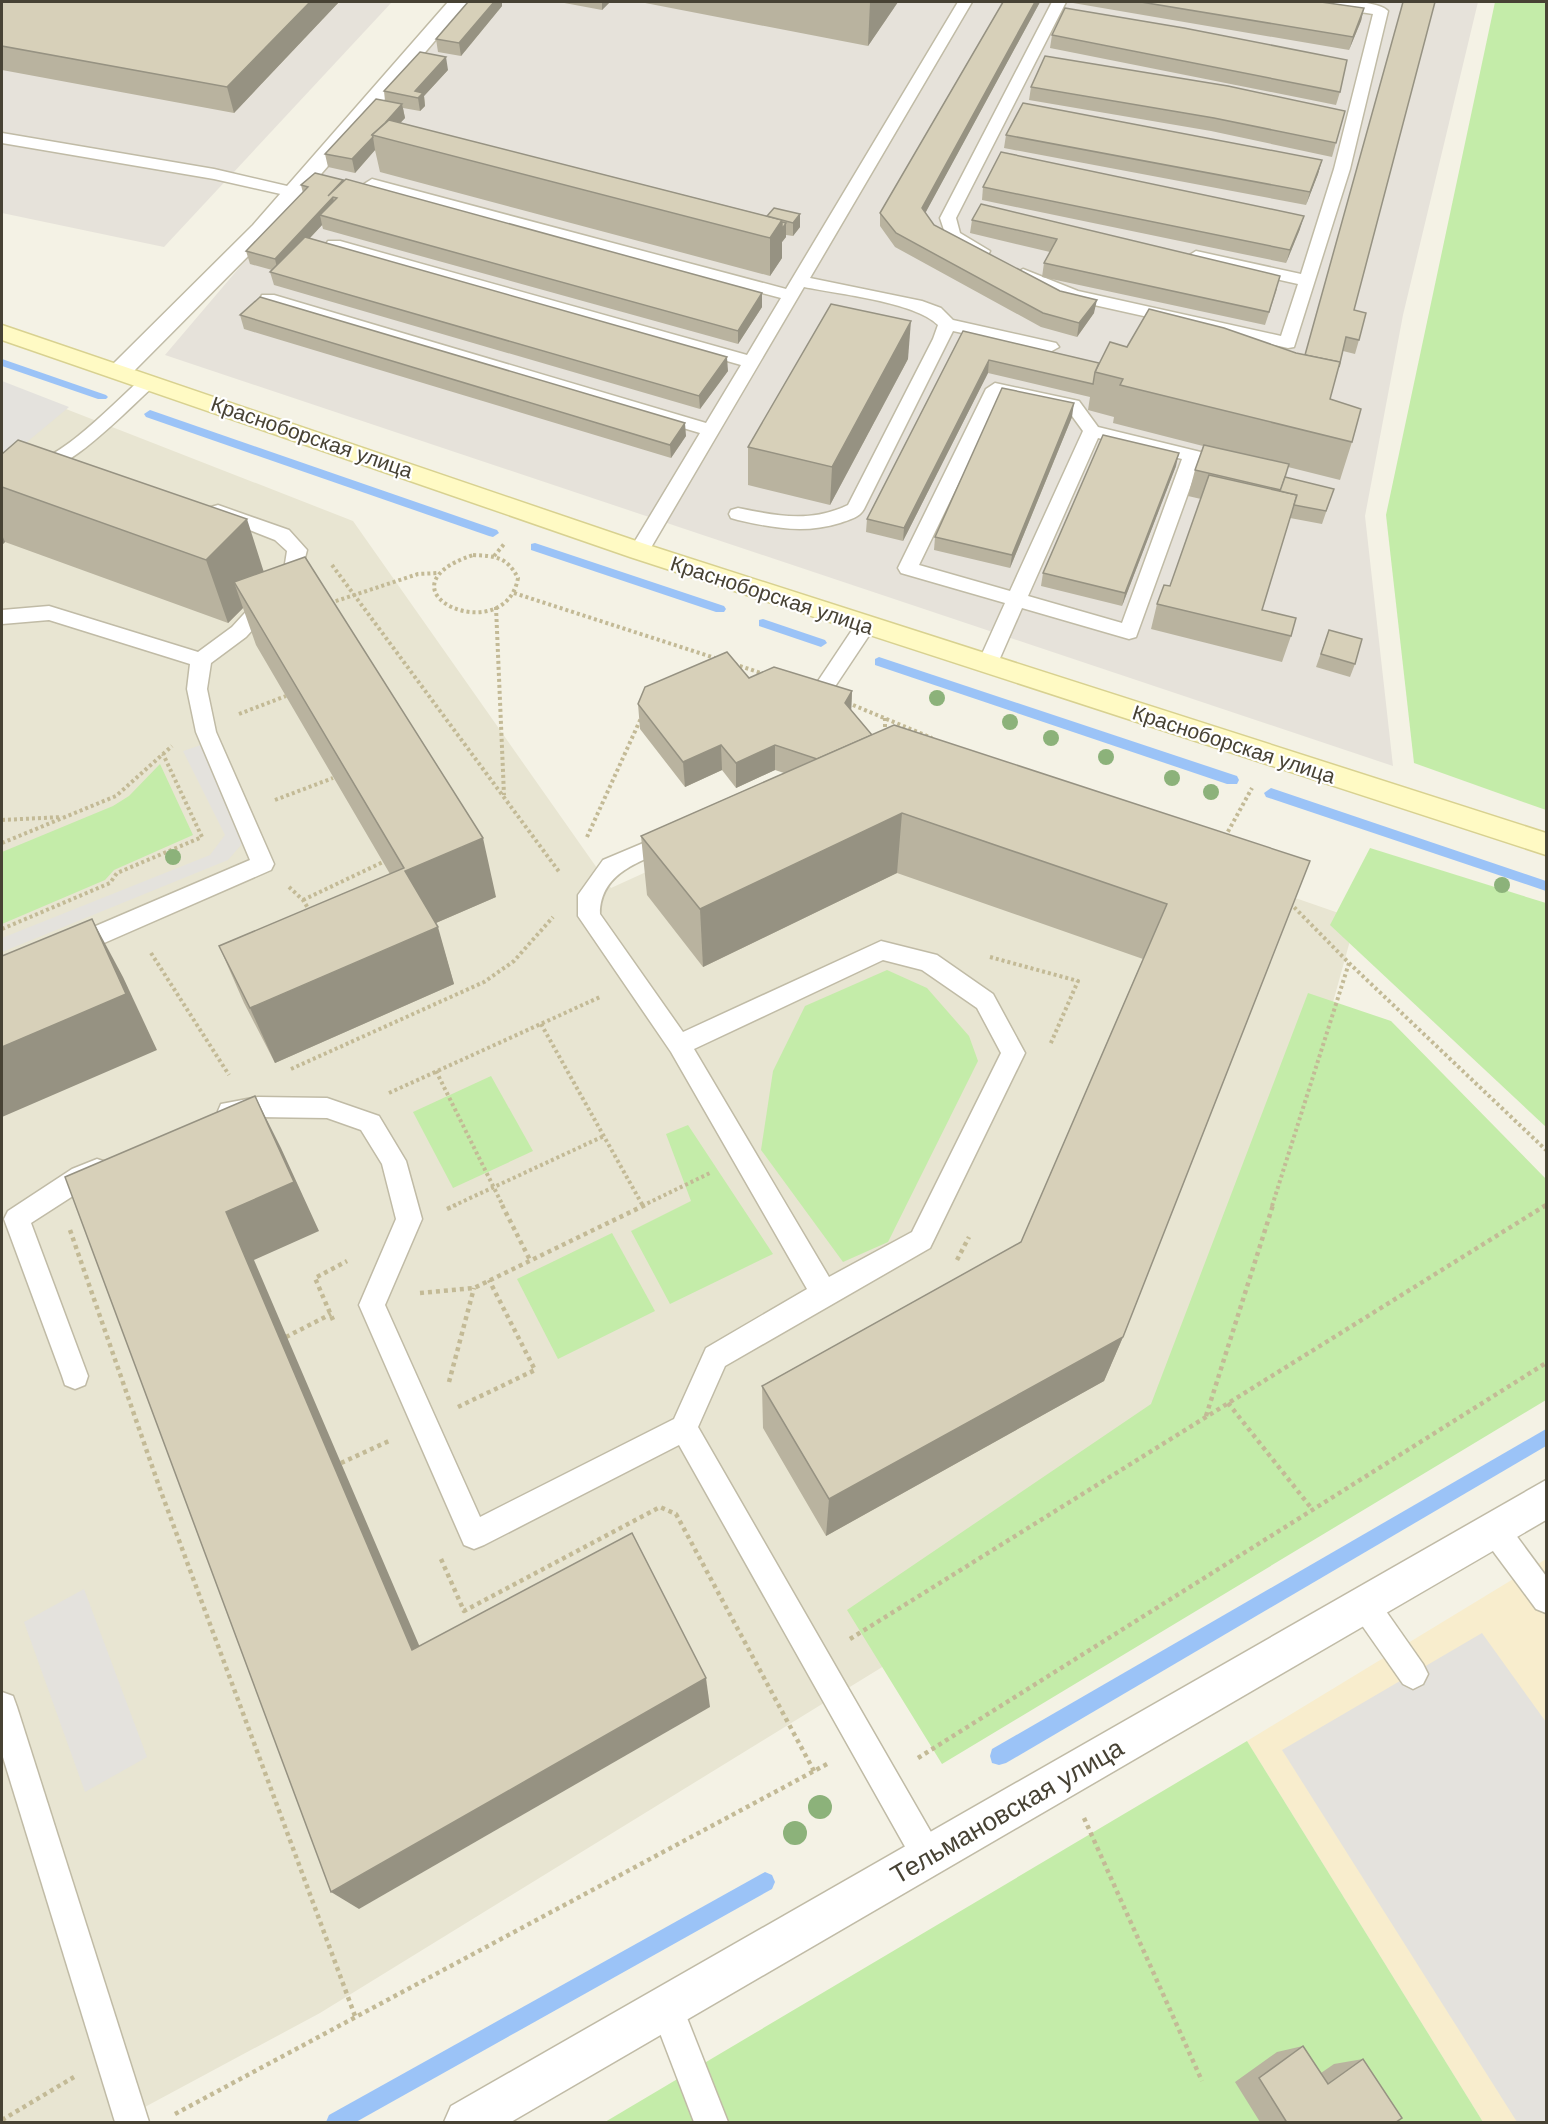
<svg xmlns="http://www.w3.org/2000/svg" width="1548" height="2124" viewBox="0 0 1548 2124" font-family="Helvetica,sans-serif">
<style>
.residential{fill:#e8e5d2}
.commercial{fill:#f8edcd}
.industrial{fill:#e6e2da}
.green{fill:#c4eca9}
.parking{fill:#e4e2dd}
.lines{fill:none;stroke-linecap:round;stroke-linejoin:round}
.stream{fill:#9bc3f7;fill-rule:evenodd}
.lane-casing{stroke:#c0bba6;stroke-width:3}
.street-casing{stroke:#c0bba6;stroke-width:3}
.secondary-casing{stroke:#d8d190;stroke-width:3}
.path-far1{stroke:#c3ba96;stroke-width:4;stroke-dasharray:3 3;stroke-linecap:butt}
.path{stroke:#c3ba96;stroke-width:4.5;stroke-dasharray:4 4;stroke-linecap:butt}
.lane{fill:#fff;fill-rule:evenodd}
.street{fill:#fff;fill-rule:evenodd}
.secondary{fill:#fffac4;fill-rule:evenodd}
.tree{fill:#8cb27a}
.wall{fill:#b9b39f}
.shaded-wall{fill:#969282}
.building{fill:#d7d0b9;stroke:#969282;stroke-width:1.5}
.labels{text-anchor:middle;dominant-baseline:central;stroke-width:4.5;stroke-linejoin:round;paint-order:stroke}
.street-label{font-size:21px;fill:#474234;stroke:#fff}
.near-street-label{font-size:26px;fill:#474234;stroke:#fff}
</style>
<rect width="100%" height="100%" fill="#f4f2e5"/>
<path class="residential" d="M2 384 353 521 611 888 894 759 1356 919 1204 1469 320 2013 117 2122H2Z"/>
<path class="commercial" d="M1546 1559V2122H1483L1247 1741Z"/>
<g class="industrial">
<path d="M2 2H392L164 247 2 213Z"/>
<path d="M465 2H1478L1403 315 1365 516 1393 766 165 355Z"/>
</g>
<g class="green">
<path d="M1495 2H1546V810L1414 763 1386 515Z"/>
<path d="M160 764 193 835 114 870 105 880 2 924V852L113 806 129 796Z"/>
<path d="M1370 848 1546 903V1127L1330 925Z"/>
<path d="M887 970 927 988 969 1036 978 1061 888 1242 843 1262 761 1150 773 1071 805 1006Z"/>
<path d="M1308 993 1391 1021 1546 1179V1400L942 1764 847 1610 1151 1404Z"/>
<path d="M491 1076 533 1151 453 1188 413 1112Z"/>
<path d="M688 1125 773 1254 670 1304 631 1231 691 1201 666 1134Z"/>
<path d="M612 1233 655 1311 558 1359 517 1279Z"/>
<path d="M1247 1741 1483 2122H605Z"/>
</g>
<g class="parking">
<path d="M2 381 69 407 3 462 2 461Z"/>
<path d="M201 745 248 837 228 860 2 952V938L210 855 225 835 183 751Z"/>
<path d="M84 1589 147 1757 85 1792 24 1622Z"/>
<path d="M1482 1633 1546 1722V2122H1517L1282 1750Z"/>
</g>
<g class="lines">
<g class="stream">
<path d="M2 359 106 395 108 397 106 399H98L2 366Z"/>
<path d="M150 410 497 530 499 533 493 537 489 536 146 417 144 414Z"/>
<path d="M535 543 724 606 726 609 724 612H716L531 550V544Z"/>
<path d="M763 619 825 640 827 643 821 647 759 626V620Z"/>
<path d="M879 657 1237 776 1239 780 1237 784H1227L875 665V659Z"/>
<path d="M1271 788 1546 881V891L1266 797 1264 793Z"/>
<path d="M1546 1429V1446L1006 1763 999 1765 992 1763 990 1756 992 1749Z"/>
<path d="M765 1872 772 1875 775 1882 772 1889 356 2122H326L329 2115Z"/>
</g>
<defs>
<g id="lane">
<path d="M958 2H972L810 278 922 301 941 308 953 320 1056 343 1059 347 1050 352 953 331 864 509C860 517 849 520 840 523 805 534 773 528 738 520L731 518 729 514 731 510 738 508C777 516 811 523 848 505L933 339 938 325C915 302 838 294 804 287L649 551 646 556H632L629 551 700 433 262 303 260 299 262 295H274L706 423 741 365 328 247 326 244 328 241H340L747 355 781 298 366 187 364 184 372 179 786 289Z"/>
<path d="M1052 2H1066L956 218 960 233 990 251 988 255H976L947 239 940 218Z"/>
<path d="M1316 2C1331 0 1378 0 1388 11L1350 169 1294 347 1288 348 1067 299 1017 278 1015 274 1023 269 1078 291 1281 336 1298 284 1190 260 1188 256 1196 251 1301 274 1334 169 1373 14 1323 6Z"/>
<path d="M2 133 214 169 300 189 302 192 294 197 214 179 2 143Z"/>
<path d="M149 376 158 381 155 385C110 426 65 478 2 486V474C59 464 101 415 143 377Z"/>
<path d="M995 383 1079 401 1098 427 1213 455 1215 459 1206 465 1199 463 1136 637 1129 639 1022 608 997 665 994 670 987 672 980 670 977 665 1005 603 901 573 898 568 986 389ZM1001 396 1067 409 1083 431 1010 591 919 565ZM1098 438 1182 459 1122 623 1028 596Z"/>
<path d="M218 505 289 530 307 550 300 577 246 637 211 663 207 689 216 732 274 864 271 870 79 954 71 956 63 954 60 947 63 940 250 860 196 732 187 689 190 664 49 620 2 624V610L49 606 198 652 232 627 284 570 287 551 275 540 211 515 209 511 211 507Z"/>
<path d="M865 619 872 621 875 626 872 631 828 697 821 699 814 697 811 692 814 687 858 621Z"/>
<path d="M672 831 680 833 683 839 680 845C645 860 600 870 600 914L683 1032 881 941 937 955 993 994 1025 1053 930 1248 725 1366 698 1427 939 1846 944 1857 939 1868 928 1873 917 1868 679 1445 484 1545 474 1549 464 1545 359 1305 396 1219 382 1164 361 1130 327 1118 258 1117 230 1121 221 1118 218 1111 221 1104 258 1097 327 1098 379 1116 406 1161 422 1219 385 1305 480 1517 674 1419 706 1348 807 1289 671 1052 578 916V895L603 860ZM883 960 922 970 977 1008 1001 1053 912 1232 829 1277 694 1049Z"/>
<path d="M97 1159 106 1162 109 1170 106 1178 90 1185 31 1223 88 1376 85 1385 75 1389 65 1385 62 1376 4 1219 8 1211 72 1169Z"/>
<path d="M1494 1515 1504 1519 1546 1576V1613L1536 1609 1484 1539 1480 1529 1484 1519Z"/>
<path d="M1364 1590 1374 1594 1423 1664 1428 1674 1423 1684 1413 1689 1403 1684 1354 1614 1350 1604 1354 1594Z"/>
<path d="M2 1692 13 1696 17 1707 149 2122H115L2 1754Z"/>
<path d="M666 1991 678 1995 728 2122H694L650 2007 654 1995Z"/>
</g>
<g id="street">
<path d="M448 2H468L269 235 129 376 120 378 111 376 108 371 111 366 253 225Z"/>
<path d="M1546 1480V1520L511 2122H444L451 2106Z"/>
</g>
<path id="secondary" d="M2 325 648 545 1546 833V855L630 557 2 340Z"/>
</defs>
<use href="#lane" class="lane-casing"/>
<use href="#street" class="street-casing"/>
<use href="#secondary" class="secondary-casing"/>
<g class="path-far1">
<path d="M473 555C496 556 507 557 518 578 505 651 369 590 473 555Z"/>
<path d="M494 556 505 543"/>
<path d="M332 565 560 873"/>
<path d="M514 593 718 659"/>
<path d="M330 603 418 574 438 573"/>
<path d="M496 607 504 795"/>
<path d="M734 664 764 674"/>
<path d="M853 705 932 738"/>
<path d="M239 714 286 696"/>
<path d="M885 718V733"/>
<path d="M275 800 333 778"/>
<path d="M2 820 62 817"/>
<path d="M587 837 642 716"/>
<path d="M1225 837 1252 788"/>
<path d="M2 843 116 796 172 746"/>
<path d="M289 887 303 900 311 913"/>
<path d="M303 900 383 862"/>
<path d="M1290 903 1349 963 1546 1150"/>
<path d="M2 929 110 883 117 873 202 837 163 754"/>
<path d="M151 953 229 1075"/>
<path d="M990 957 1078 981 1050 1045"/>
<path d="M541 1024 643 1206"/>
<path d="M291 1069 484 982 514 961 553 917"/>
<path d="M436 1071 503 1206"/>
<path d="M389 1093 600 997"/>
<path d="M453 1206 604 1136"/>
<path d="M642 1206 710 1173"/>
<path d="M1272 1206 1349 963"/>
</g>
<g class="path">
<path d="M502 1205 530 1260"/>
<path d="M447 1209 456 1205"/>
<path d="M70 1230 160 1489 355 2016"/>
<path d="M957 1260 969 1237"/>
<path d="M420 1293 474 1288 645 1205"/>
<path d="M333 1320 315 1278 347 1261"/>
<path d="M286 1337 331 1314"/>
<path d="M449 1382 474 1288"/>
<path d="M1228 1403 1312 1509"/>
<path d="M458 1407 535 1370 489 1280"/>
<path d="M1206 1416 1273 1205"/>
<path d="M341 1463 389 1441"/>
<path d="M441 1559 464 1611 660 1507 676 1514 814 1771"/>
<path d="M850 1639 1546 1205"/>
<path d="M918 1758 1546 1363"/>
<path d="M1084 1818 1202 2081"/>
<path d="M175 2114 829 1763"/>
<path d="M2 2120 74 2077"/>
</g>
<use href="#lane" class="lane"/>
<use href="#street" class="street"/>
<use href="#secondary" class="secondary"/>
</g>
<g class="tree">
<circle cx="937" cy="698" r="8"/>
<circle cx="1010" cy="722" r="8"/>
<circle cx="1051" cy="738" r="8"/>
<circle cx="1106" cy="757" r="8"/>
<circle cx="1172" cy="778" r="8"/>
<circle cx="1211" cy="792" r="8"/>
<circle cx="173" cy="857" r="8"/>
<circle cx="1502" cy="885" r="8"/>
<circle cx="820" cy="1807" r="12"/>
<circle cx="795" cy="1833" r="12"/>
</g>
<g class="wall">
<path d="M2 2H339L234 113 2 70Z"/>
<path d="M468 2H502V6L461 56 438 52 436 39Z"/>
<path d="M559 2H610L602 10Z"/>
<path d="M640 2H898L868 46Z"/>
<path d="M1003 2H1040L925 213 934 225 1094 313 1077 337 1041 327 895 247 880 226V213Z"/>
<path d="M1073 2H1321L1364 8 1361 21 1349 50 1073 3Z"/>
<path d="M1052 35 1340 92 1336 105 1050 48Z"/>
<path d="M448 70 424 96 425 106 420 111 403 108 405 118 400 123 767 216 800 214V227L793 236 786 235V237L782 242V258L770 276 380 172 375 150 355 173 328 167 325 154 385 101 384 91Z"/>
<path d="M1031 87 1345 111 1332 157 1211 131 1029 100Z"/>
<path d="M1006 135 1322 160 1318 174 1306 205 1004 148Z"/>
<path d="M343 181 762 307 738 344 323 229 322 225 310 238 728 371 700 409 274 285 270 272 272 270 250 264 246 251 303 193 301 185Z"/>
<path d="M983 187 1300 229 1286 263 982 200Z"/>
<path d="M972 220 1277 289 1265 325 1042 277 1044 263 1050 252 970 233Z"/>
<path d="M1354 310 1359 340 1355 354 1343 351 1330 399 1352 442 1340 480 1288 467 1285 477 1334 489 1322 524 1290 518 1262 610 1291 636 1282 662 1151 629 1157 604 1170 586 1201 499 1188 496 1195 470 1203 446 1113 423 1114 417 1088 410 1090 397 988 373 903 541 866 532 867 519 963 331 1099 363 1127 347 1296 353 1305 355Z"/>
<path d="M240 315 686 436 671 458 244 329Z"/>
<path d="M908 359 830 505 748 485V447Z"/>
<path d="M1072 417 1010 568 934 550 935 537Z"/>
<path d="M2 454 264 571 496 897 436 923 454 984 275 1063 244 1003 219 946 390 874 256 645 243 608 228 623 5 542 2 545Z"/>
<path d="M1176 466 1122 606 1041 586 1043 573Z"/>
<path d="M1329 630 1355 664 1350 677 1316 667Z"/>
<path d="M749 678 852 691 851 710 872 735 1310 861 1123 1337 1104 1381 826 1536 763 1428 762 1386 1021 1242 1143 959 897 873 703 967 647 895 641 836 784 773 775 770 736 788 722 770 685 787 640 729 638 704Z"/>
<path d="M1303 2046 1321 2073 1334 2064 1363 2059 1396 2122H1260L1235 2082 1277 2052Z"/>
</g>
<g class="shaded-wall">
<path d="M310 2H339L234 113 227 87Z"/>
<path d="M494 2H502V6L461 56 459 43Z"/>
<path d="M602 2H610L602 10Z"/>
<path d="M870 2H898L868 46Z"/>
<path d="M1035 2H1040L921 221 922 208Z"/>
<path d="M1364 8 1361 21 1349 50 1353 37Z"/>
<path d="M446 57 448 70 424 96 425 106 420 111 418 98 415 91Z"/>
<path d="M402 104 405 118 386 138 374 135Z"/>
<path d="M373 137 375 150 355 173 352 159Z"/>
<path d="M1322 160 1318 174 1306 205 1310 192Z"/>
<path d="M343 180 346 193 337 198 333 197 336 210 320 215 322 225 278 272 275 259 328 196Z"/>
<path d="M800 214V227L793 236V223Z"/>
<path d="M1304 216 1300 229 1286 263 1290 250Z"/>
<path d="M782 220V229L786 223V237L782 242V258L770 276V238Z"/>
<path d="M762 293V307L738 344V331Z"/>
<path d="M1097 300 1094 313 1077 337 1079 323Z"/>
<path d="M911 321 908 359 830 505 832 467Z"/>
<path d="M727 357 728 371 700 409 699 396Z"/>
<path d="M989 360 988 373 903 541 904 528Z"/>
<path d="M1074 403 1072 417 1010 568 1012 555Z"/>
<path d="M685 423 686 436 671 458 670 445Z"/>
<path d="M1179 453 1176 466 1122 606 1125 593Z"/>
<path d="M247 519 267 582H234L243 608 228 623 206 560Z"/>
<path d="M2 535 5 542 2 545Z"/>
<path d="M852 691 851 716 845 703Z"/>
<path d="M721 745 722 770 685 787 683 762Z"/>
<path d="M775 745V770L736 788V763Z"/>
<path d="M902 813 897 873 703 967 700 909Z"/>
<path d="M483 838 496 897 422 929 405 871Z"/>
<path d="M92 919 123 977 157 1050 2 1117V1047Z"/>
<path d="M438 927 454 984 275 1063 250 1008Z"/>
<path d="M255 1096 281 1148 319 1231 254 1260 434 1680 412 1650 226 1212Z"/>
<path d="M1123 1337 1104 1381 826 1536 829 1499Z"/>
<path d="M706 1678 710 1707 359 1909 331 1892Z"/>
</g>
<g class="building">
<path d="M2 2H310L227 87 2 46Z"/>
<path d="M468 2H494L459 43 436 39Z"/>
<path d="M1003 2H1035L922 208 934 225 1060 291 1097 300 1079 323 1043 313 896 233 880 213Z"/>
<path d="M1141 2H1321L1364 8 1353 37Z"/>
<path d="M1403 2H1435L1354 310 1366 313 1359 340 1346 337 1339 367 1340 362 1305 355Z"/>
<path d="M1065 8 1184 28 1347 60 1340 92 1052 35Z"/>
<path d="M420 52 446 57 415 91 423 93 418 98 384 91Z"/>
<path d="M1045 56 1228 86 1345 111 1336 143 1214 118 1031 87Z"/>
<path d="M376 99 402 104 385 123 372 135 373 137 352 159 325 154Z"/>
<path d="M1023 103 1322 160 1310 192 1006 135Z"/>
<path d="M389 120 782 220 770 238 372 135Z"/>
<path d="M1001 152 1304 216 1290 250 983 187Z"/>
<path d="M315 173 343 180 328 196 346 179 762 293 738 331 320 215 337 198 333 197 275 259 246 251 308 187 301 185Z"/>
<path d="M981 204 1280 276 1269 312 1044 263 1057 239 972 220Z"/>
<path d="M774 208 800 214 793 223 767 216Z"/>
<path d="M782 222 786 223 782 229Z"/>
<path d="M305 237 727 357 699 396 270 272Z"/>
<path d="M260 297 685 423 670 445 240 315Z"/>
<path d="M831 304 911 321 832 467 748 447Z"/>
<path d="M1149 309 1224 328 1296 353 1340 362 1330 399 1361 409 1352 442 1120 385 1123 379 1095 372 1110 342 1127 347Z"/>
<path d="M963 331 1099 363 1095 372 1093 384 989 360 904 528 867 519Z"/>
<path d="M1002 388 1074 403 1012 555 935 537Z"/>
<path d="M1103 435 1179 453 1125 593 1043 573Z"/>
<path d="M18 440 247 519 206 560 2 487V454Z"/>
<path d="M1204 445 1289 464 1281 490 1195 470Z"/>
<path d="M1209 475 1297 495 1262 610 1296 618 1291 636 1157 604 1164 585 1170 586Z"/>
<path d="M1285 477 1334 489 1326 511 1294 505 1297 495 1280 491Z"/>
<path d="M305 557 483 838 405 871 438 927 250 1008 219 946 404 868 234 582Z"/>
<path d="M1329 630 1362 639 1355 664 1321 654Z"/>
<path d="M727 652 749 678 774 667 852 691 845 703 872 735 817 759 775 745 736 763 721 745 683 762 638 704 645 687Z"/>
<path d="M894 725 1310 861 1123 1337 829 1499 762 1386 1021 1242 1167 904 902 813 700 909 641 836Z"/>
<path d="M92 919 126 994 2 1047V956Z"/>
<path d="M255 1096 294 1182 226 1212 412 1650 632 1533 706 1678 331 1892 65 1177Z"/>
<path d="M1303 2046 1328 2084 1363 2059 1402 2118 1396 2122H1284L1286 2121 1259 2078Z"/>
</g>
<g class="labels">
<g class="street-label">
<text transform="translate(312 437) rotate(19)">Красноборская улица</text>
<text transform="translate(772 595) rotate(18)">Красноборская улица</text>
<text transform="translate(1234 744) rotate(18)">Красноборская улица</text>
</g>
<g class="near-street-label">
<text transform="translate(1007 1811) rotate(-30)">Тельмановская улица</text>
</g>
</g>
<rect width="1548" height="2124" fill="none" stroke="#474234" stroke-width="6"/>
</svg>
